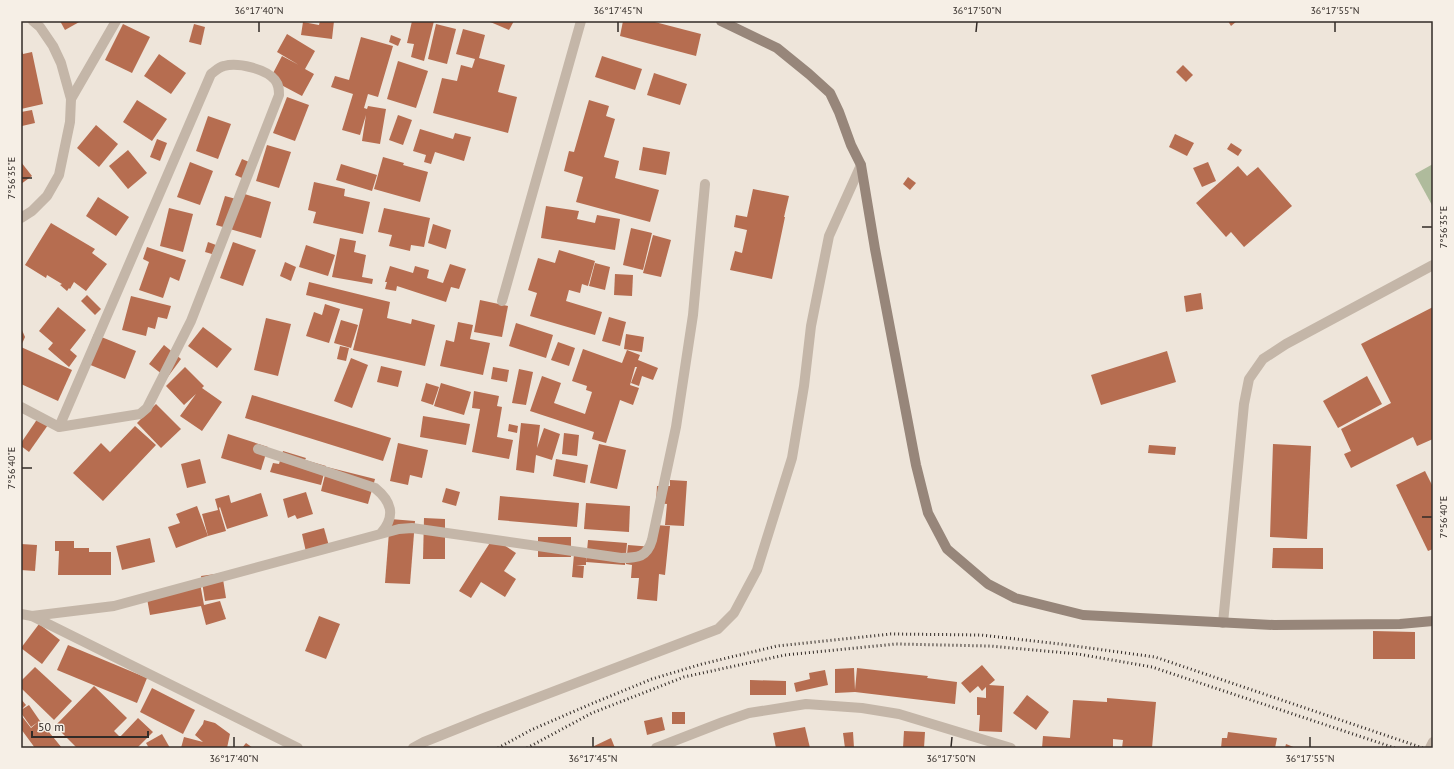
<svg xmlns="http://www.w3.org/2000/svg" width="1454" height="769" viewBox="0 0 1454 769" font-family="'PT Sans',sans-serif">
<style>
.green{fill:#afbb9c}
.building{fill:#b66d50}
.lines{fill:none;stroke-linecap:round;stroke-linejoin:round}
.minor{stroke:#c4b6a8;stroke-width:10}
.tertiary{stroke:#c4b6a8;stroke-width:10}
.secondary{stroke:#97867a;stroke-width:10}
.rail{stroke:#322b27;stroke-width:3;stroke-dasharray:1 3;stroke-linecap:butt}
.ticks{fill:none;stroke:#322b27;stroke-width:1.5}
.neatline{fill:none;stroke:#322b27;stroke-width:1.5}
.ticks-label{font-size:10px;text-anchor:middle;fill:#322b27}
</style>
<rect width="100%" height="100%" fill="#eee5da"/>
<path class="green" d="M1433 164V207L1415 174Z"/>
<g class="building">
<path d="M60 21H81L65 30Z"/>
<path d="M320 21H334L332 39 301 35 303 22 319 25Z"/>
<path d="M412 21H434L424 61 411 57 414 44 407 43Z"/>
<path d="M488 21H514L509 30Z"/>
<path d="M623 21H651L701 34 696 56 620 36Z"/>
<path d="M1228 21H1237L1231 26Z"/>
<path d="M123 24 150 37 132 73 105 60Z"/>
<path d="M194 24 205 27 201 45 189 42Z"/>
<path d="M436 24 456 29 447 64 428 59Z"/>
<path d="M463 29 485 35 479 58 505 65 498 92 517 97 508 133 433 113 442 78 457 81 461 65 472 68 475 59 456 54Z"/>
<path d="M287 34 315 51 305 69 314 74 302 96 270 79 282 56 299 65 277 52Z"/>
<path d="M391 35 401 39 398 46 389 42Z"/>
<path d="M361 37 393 46 378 97 368 94 364 108 367 109 368 106 386 109 380 144 362 141 366 115 360 135 342 130 353 94 331 87 335 76 349 80Z"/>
<path d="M21 48 23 54 32 52 43 104 21 109Z"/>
<path d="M159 54 186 73 171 94 144 76Z"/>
<path d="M602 56 642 69 635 90 595 77Z"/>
<path d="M398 61 428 71 416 108 387 99Z"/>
<path d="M1183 65 1193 75 1186 82 1176 72Z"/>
<path d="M654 73 687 84 680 105 647 95Z"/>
<path d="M287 97 309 105 295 141 273 133Z"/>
<path d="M137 100 167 119 152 141 123 122Z"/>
<path d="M589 100 609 106 606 116 615 119 604 157 619 161 615 178 659 190 650 222 576 202 583 177 564 171 569 151 574 152Z"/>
<path d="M32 110 35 123 22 126 21 112Z"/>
<path d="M398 115 412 120 403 145 389 140Z"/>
<path d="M208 116 231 124 218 159 196 151Z"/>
<path d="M96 125 118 144 99 167 77 148Z"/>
<path d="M420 129 453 139 455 133 471 137 464 161 435 152 431 164 424 162 426 155 413 151Z"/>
<path d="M1175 134 1194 143 1187 156 1169 147Z"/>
<path d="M157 139 167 143 160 161 150 157Z"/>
<path d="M1231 143 1242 150 1238 156 1227 149Z"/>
<path d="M267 145 291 152 279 188 256 181Z"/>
<path d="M643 147 670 152 666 175 639 170Z"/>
<path d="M128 150 147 173 128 189 109 166Z"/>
<path d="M383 157 404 163 403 165 428 172 420 202 374 189Z"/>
<path d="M242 159 249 162 242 178 235 175Z"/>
<path d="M21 162 32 176 21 184Z"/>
<path d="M190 162 213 171 200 205 177 197Z"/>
<path d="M1208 162 1216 181 1202 187 1193 168Z"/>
<path d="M341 164 377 175 372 191 336 180Z"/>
<path d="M1238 166 1247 176 1258 167 1292 206 1244 247 1231 232 1226 237 1196 203Z"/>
<path d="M908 177 916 183 910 190 903 184Z"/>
<path d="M314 182 345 189 344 196 370 202 363 234 313 223 316 212 308 210Z"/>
<path d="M753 189 789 196 784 217H785L772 279 730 270 735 251 742 253 747 230 734 227 736 215 747 217Z"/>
<path d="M238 192 271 202 261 238 216 225 225 196 236 199Z"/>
<path d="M98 197 129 217 116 236 86 216Z"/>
<path d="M546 206 579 211 577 219 595 223 597 215 620 219 615 250 541 238Z"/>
<path d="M169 208 193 214 183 252 160 246Z"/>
<path d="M384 208 430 218 424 247 411 245 410 251 389 246 392 235 378 232Z"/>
<path d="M51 223 95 249 92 253 107 264 86 291 74 282 70 289 69 288 67 291 60 285 62 284 47 275 46 278 25 265Z"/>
<path d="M433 224 451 230 446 249 428 243Z"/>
<path d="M631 228 652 233 643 270 623 265Z"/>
<path d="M653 235 671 240 661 277 643 273Z"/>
<path d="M340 238 356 241 354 252 366 255 362 277 373 279 372 284 332 277Z"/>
<path d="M208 242 216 245 212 254 205 252Z"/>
<path d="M233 242 256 250 243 286 220 278Z"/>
<path d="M306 245 335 255 328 276 299 267Z"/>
<path d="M147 247 186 260 179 281 170 277 163 298 139 290 149 262 143 259Z"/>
<path d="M559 250 595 261 588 286 582 284 580 293 569 290 566 301 602 312 595 335 530 316 537 293 528 290 538 258 555 263Z"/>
<path d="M285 262 296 267 291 281 280 276Z"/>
<path d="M595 263 610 267 605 290 589 286Z"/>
<path d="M450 264 466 269 459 289 451 287 446 302 397 286 396 291 385 289 387 282H385L390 266 413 273 415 266 429 270 427 278 443 283Z"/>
<path d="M615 274 633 275 632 296 614 295Z"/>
<path d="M309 282 390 302 387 318 411 324 412 319 435 325 425 366 353 350 363 309 306 295Z"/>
<path d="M1201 293 1203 309 1186 312 1184 296Z"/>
<path d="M87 295 101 309 95 315 81 301Z"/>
<path d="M131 296 171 306 167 319 158 317 155 329 148 327 146 336 122 330Z"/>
<path d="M480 300 508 306 502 337 474 332Z"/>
<path d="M325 304 340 309 329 343 306 336 314 312 322 315Z"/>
<path d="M58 307 86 330 70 350 77 356 69 367 48 349 53 343 39 331Z"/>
<path d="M1433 307V439L1417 446 1413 437 1351 468 1344 454 1351 451 1341 429 1391 403 1361 344Z"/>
<path d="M609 317 626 322 620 346 602 341Z"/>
<path d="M266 318 291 324 278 376 254 370Z"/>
<path d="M341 320 358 325 351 348 334 343Z"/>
<path d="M458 322 473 325 470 339 490 343 483 375 440 366 446 340 454 342Z"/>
<path d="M516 323 553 335 546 358 509 346Z"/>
<path d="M203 327 232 349 217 368 188 346Z"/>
<path d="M21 328 25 337 21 346Z"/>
<path d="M94 334 136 351 125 379 83 362Z"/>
<path d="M626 334 644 337 642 352 624 349Z"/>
<path d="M558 342 575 348 569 366 551 360Z"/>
<path d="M164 345 181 359 167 378 149 364Z"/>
<path d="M340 346 349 348 346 361 337 359Z"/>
<path d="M21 347 72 370 58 401 21 384Z"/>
<path d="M583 349 622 363 627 350 640 355 638 360 658 368 653 380 642 376 639 386 631 383 637 367H635L630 385 639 388 633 405 620 400 606 443 592 439 594 432 530 411 542 376 561 383 554 403 585 414 592 392 586 390 587 386 572 381Z"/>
<path d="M1167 351 1176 382 1101 405 1091 375Z"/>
<path d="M351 358 368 365 352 408 334 401Z"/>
<path d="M381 366 402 371 398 387 377 382Z"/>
<path d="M185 367 204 386 202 388 222 402 202 431 180 416 196 394 184 405 166 386Z"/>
<path d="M493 367 509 370 507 382 491 379Z"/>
<path d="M519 369 533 372 526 405 512 403Z"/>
<path d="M1367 376 1382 404 1338 428 1323 401Z"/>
<path d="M426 383 439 387 433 405 421 401Z"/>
<path d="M441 383 471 392 464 415 434 406Z"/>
<path d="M474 391 499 396 497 406 502 407 497 437 513 440 509 459 472 452 480 409 472 408Z"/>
<path d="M252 395 391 438 383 461 245 418Z"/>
<path d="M156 404 181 429 161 448 137 423Z"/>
<path d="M423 416 470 424 466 445 420 437Z"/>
<path d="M38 418 48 425 29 452 21 446V443Z"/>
<path d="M521 423 540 425 537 448 544 428 560 434 552 460 536 455 534 473 516 470Z"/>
<path d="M509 424 518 426 517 433 508 431Z"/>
<path d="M135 426 156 445 103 501 73 473 101 443 110 452Z"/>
<path d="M564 433 579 435 577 456 562 454Z"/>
<path d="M228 434 268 447 261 470 221 458Z"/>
<path d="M398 443 428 450 422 478 410 475 408 485 390 481Z"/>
<path d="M599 444 626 450 617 489 590 483Z"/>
<path d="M1273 444 1311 446 1307 539 1270 537Z"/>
<path d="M1149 445 1176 447 1175 455 1148 453Z"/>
<path d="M283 451 306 458 305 460 326 466 321 485 270 472 273 463 279 464Z"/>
<path d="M200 459 206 483 187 488 181 464Z"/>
<path d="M556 459 588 465 585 483 553 476Z"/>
<path d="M327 467 375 479 368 504 321 491Z"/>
<path d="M1425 471 1433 487V549L1428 551 1396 485Z"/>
<path d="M670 480 687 481 684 526 665 525 667 504 656 503 657 486H670Z"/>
<path d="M446 488 460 492 456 506 442 502Z"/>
<path d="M306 492 313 514 297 519 295 515 288 518 283 499Z"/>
<path d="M261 493 268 516 227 529 220 507 219 508 226 531 208 536 202 514 218 510 215 499 229 495 231 503Z"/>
<path d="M500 496 579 503 577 527 498 520Z"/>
<path d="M586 503 630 506 629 532 584 529Z"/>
<path d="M197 506 208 536 176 548 168 527 180 523 176 514Z"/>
<path d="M424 518 445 519V559H423Z"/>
<path d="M390 519 415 521 410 584 385 583Z"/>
<path d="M655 525 670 526 665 575 659 574 657 601 637 599 639 578H631L632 565 626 564 628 545 653 547Z"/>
<path d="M324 528 329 546 306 552 302 534Z"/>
<rect x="538" y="537" width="33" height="20"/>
<path d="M150 538 155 562 122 570 116 546Z"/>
<path d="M493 538 516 553 504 571 516 579 505 597 481 582 471 598 459 591Z"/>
<path d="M588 540 627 543 625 565 586 562Z"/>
<path d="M55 541H74V548H89V552H111V575H58L59 551H55Z"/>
<path d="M21 544 37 545 35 571 21 570Z"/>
<path d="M1273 548H1323V569L1272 568Z"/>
<path d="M574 554H586V565H576L584 566 583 578 572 577Z"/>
<path d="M222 573 226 598 205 601 201 576Z"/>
<path d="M200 583 204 605 220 601 226 619 206 625 201 606 150 615 146 593Z"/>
<path d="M319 616 340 624 326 659 305 651Z"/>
<path d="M39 624 60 640 42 664 21 648Z"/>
<path d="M1373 631 1415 632V659H1373Z"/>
<path d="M68 645 147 678 137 703 57 670Z"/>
<path d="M982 665 995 680 989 685 1004 686 1002 732 979 731 980 715H977V697L986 698V687L982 691 978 686 970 693 961 683Z"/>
<path d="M35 667 72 701 54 720 21 688V681Z"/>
<path d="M854 668 855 690 857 668 928 676 927 678 957 682 955 704 855 692 835 693V669Z"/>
<path d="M825 670 828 685 796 692 794 683 810 679 809 673Z"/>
<path d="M750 680 786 681V695H750Z"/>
<path d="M94 686 127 718 114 731 120 737 138 718 153 732 137 748H77L55 726Z"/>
<path d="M152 688 195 710 183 734 140 712Z"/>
<path d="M1027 695 1049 712 1036 730 1013 713Z"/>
<path d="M1107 698 1156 702 1152 748H1122L1123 740 1113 739V748H1042L1043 736 1070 738 1073 700 1107 702Z"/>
<path d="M21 699 26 705 21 710Z"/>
<path d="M29 705 40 721 62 748H35L21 729V715L31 728 38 722 31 727 21 713V710Z"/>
<rect x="672" y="712" width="13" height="12"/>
<path d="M662 717 665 730 647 735 644 721Z"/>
<path d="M204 720 215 723 230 734 227 748H181L184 737 203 742 195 735 203 724Z"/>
<path d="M805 727 810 748H776L773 733Z"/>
<path d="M904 731 925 732 924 748H903Z"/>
<path d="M853 732 854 748H845L843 733Z"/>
<path d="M1228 732 1277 738 1275 748H1221L1222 738H1227Z"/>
<path d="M162 734 170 748H149L146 743Z"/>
<path d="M611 738 615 748H590Z"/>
<path d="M246 743 253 748H242Z"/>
<path d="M1286 744 1296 748H1285Z"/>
</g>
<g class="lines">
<g class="minor">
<path d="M71 99 116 21"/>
<path d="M502 301 581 21"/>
<path d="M21 407 59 427 140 414 147 408 191 321 279 95C279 90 279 85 275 80 266 69 238 62 224 66 219 67 215 71 211 74L59 427"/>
<path d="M258 449 375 488C391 501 396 515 382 532"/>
<path d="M21 614 32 616 298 748"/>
<path d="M32 616 114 606 399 529 412 528 621 558C638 558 647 557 652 540L676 427 693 315 705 184"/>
<path d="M1223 623 1244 404 1249 379 1263 359 1286 344 1433 265"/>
<path d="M413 748 424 742 484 718 718 629 734 613 757 570 792 458 804 386 811 326 829 236 861 165"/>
<path d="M656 748 723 722 749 713 806 704 862 708 899 714 1011 748"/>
<path d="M1430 748 1433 742"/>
</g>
<path class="tertiary" d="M21 218 32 211 47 196 59 175 70 122 71 99 61 63 53 46 40 27 33 21"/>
<path class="secondary" d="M721 21 777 48 809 74 830 93 839 112 851 145 861 165 875 249 916 465 928 513 947 549 988 584 1015 598 1083 615 1274 625 1400 624 1433 621"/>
<g class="rail">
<path d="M498 748 531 730 591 704 652 679 702 664 777 646 891 634 981 635 1060 644 1155 657 1423 748"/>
<path d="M527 748 592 713 684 677 785 655 896 644 990 646 1078 654 1152 667 1395 748"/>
</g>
</g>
<path class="ticks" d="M259 32V22M618 32V22M976 32 977 22M1335 32V22M22 178H32M1422 227H1432M22 468H32M1422 517H1432M234 747V737M593 747V737M951 747 952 737M1310 747V737"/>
<rect width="1454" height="769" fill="none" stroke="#f6efe6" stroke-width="44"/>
<path d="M32 731v6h116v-6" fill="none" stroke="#322b27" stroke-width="2"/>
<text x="38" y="731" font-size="12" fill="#322b27" stroke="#f6efe6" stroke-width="3" paint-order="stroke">50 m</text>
<rect x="22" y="22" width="1410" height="725" class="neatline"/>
<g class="ticks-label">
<text x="259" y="14">36°17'40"N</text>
<text x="618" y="14">36°17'45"N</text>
<text x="977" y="14">36°17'50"N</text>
<text x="1335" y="14">36°17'55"N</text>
<text transform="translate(11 178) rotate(-90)" y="4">7°56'35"E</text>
<text transform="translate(1443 227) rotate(-90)" y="4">7°56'35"E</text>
<text transform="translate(11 468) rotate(-90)" y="4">7°56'40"E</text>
<text transform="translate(1443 517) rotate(-90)" y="4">7°56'40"E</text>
<text x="234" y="762">36°17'40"N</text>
<text x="593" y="762">36°17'45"N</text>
<text x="951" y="762">36°17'50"N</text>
<text x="1310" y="762">36°17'55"N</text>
</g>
</svg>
